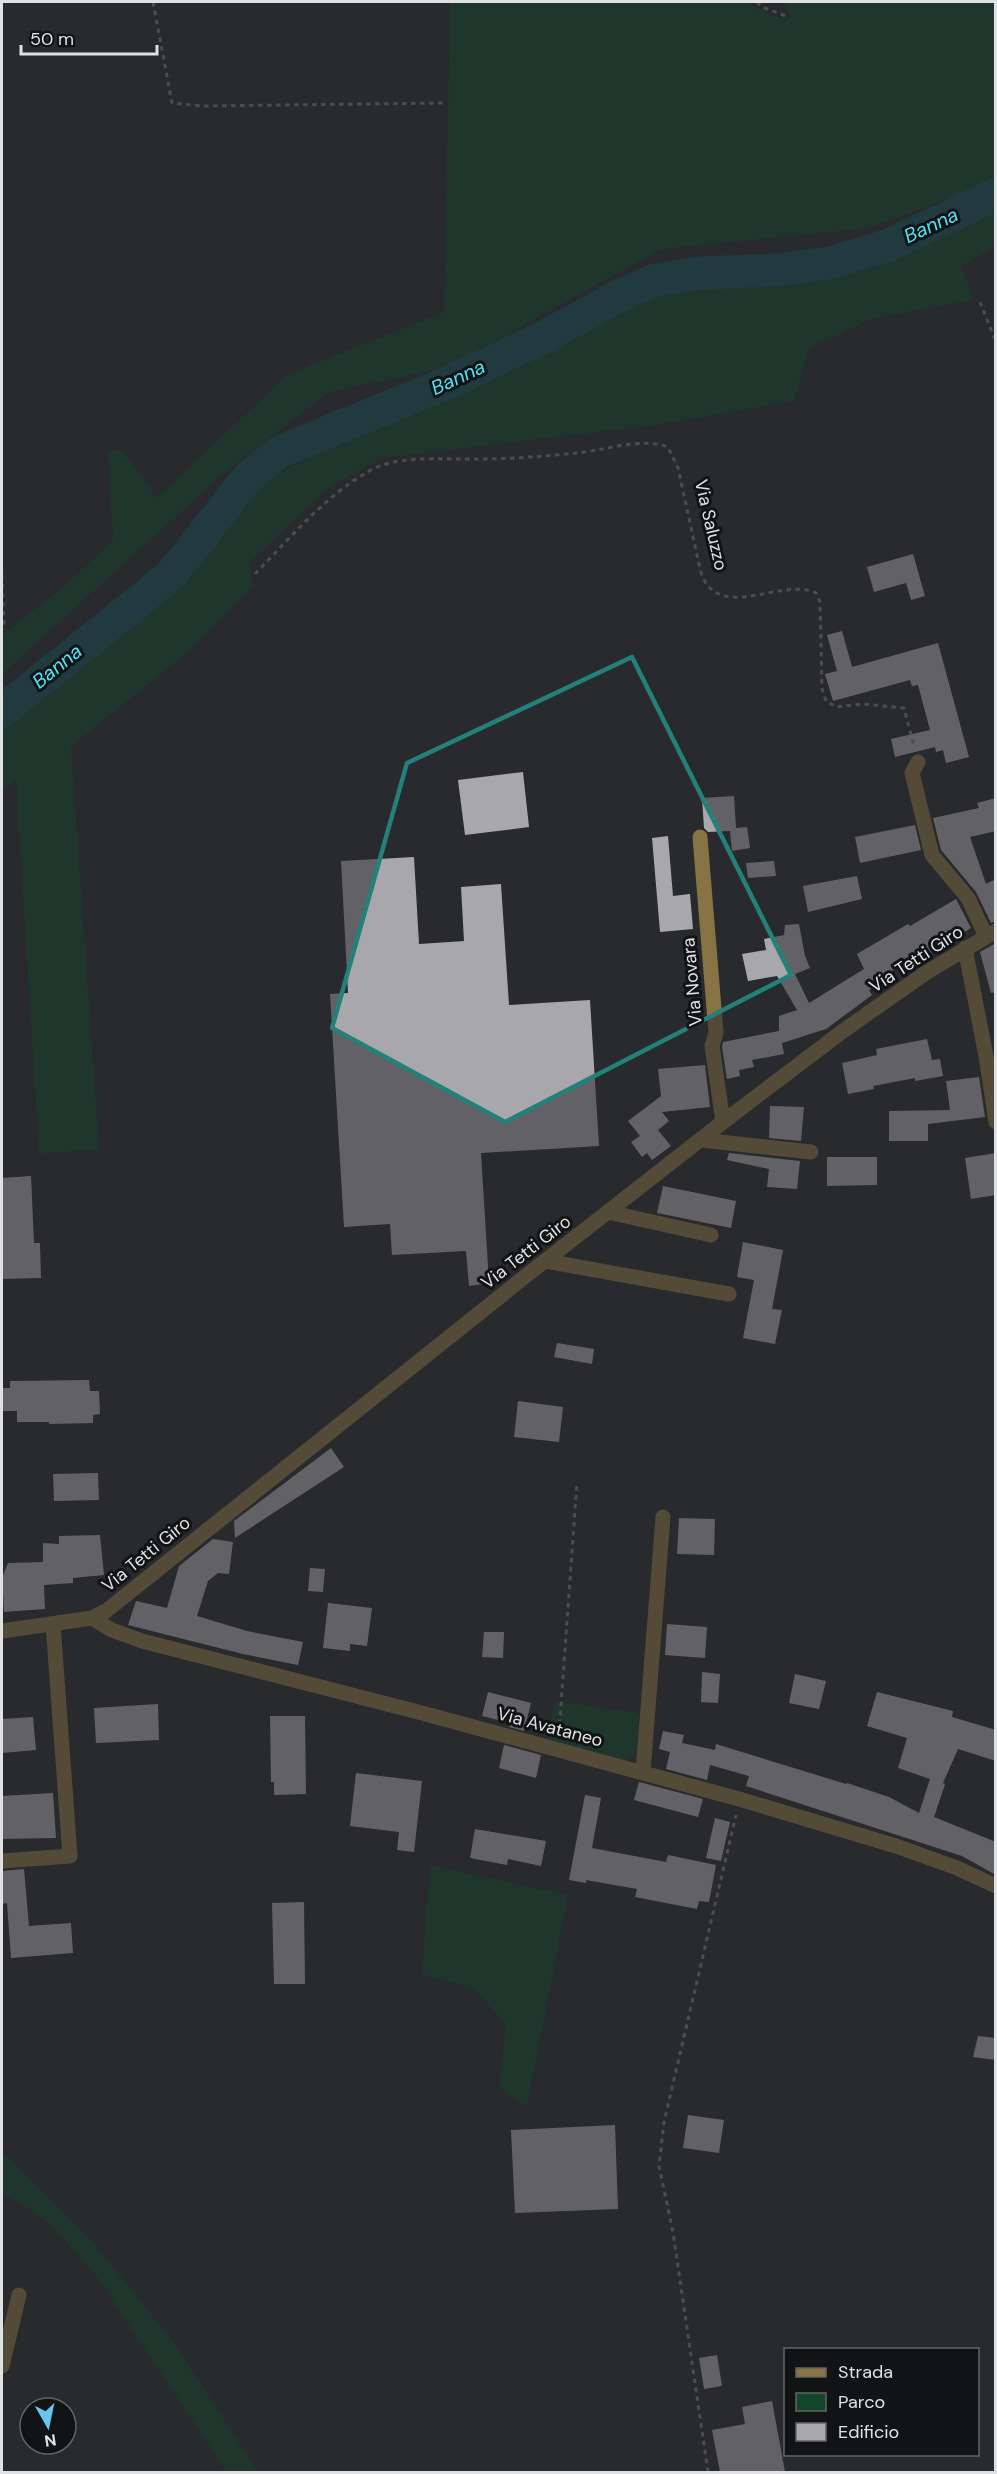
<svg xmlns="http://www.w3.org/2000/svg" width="997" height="2474" viewBox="0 0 997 2474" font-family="'DM Sans',sans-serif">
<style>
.green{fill:#14462c}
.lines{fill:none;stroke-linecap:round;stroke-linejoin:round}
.river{stroke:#184f56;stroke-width:33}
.building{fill:#a8a7ac}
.path{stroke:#77797c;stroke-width:3;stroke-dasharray:4.5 4.5;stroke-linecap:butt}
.minor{stroke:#877343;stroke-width:15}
.marked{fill:none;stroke:#24817a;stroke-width:4.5;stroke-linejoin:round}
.labels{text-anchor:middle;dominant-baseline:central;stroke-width:6;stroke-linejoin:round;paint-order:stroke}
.street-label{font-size:18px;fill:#dfe1e3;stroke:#111314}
.water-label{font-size:20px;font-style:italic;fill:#4fe3f6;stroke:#111314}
</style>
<rect width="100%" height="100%" fill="#282a2e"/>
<g class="green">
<path d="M450 2H750L751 5 786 21 790 15 783 2H995V176L987 184 870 228 661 249 538 317 460 365 329 392 225 472 2 674V635L66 585 113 540 108 451H123L157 498 288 374 444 312Z"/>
<path d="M995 209V246L961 267 974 300 874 318 809 348 794 401 655 425 382 458 328 488 250 562 253 586 187 653 71 746 99 1150 39 1153 16 780 2 790V716L181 573 262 482 405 407 493 376 604 310 695 281 803 273 900 259Z"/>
<path d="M554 1701 639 1713 637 1752 625 1760 549 1742Z"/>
<path d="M430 1865 568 1895 527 2106 499 2088 506 2024 474 1989 422 1974Z"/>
<path d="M2 2152 96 2246 175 2344 258 2472H227L112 2300 108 2290 57 2231 32 2210 2 2193Z"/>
</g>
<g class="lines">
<path class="river" d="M2 711 171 575 249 476 279 452 447 383 542 338 617 297 652 281 699 273 776 270 829 263 887 246 996 194"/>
</g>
<g class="building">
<path d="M913 554 925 596 911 600 906 583 874 592 867 567Z"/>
<path d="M842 631 852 667 938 643 969 757 946 763 943 750 936 752 935 747 895 757 891 739 930 730 918 685 912 686 910 680 833 701 825 674 837 671 827 635Z"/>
<path d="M523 772 529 827 465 835 458 780Z"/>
<path d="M734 796 736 828 747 827 750 848 732 851 730 831 708 832 704 828 702 798Z"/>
<path d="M996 798V831L970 837 986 884 996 879V921L991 923 976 892 941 850 933 818 979 808 977 803Z"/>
<path d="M915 825 921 850 860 863 855 837Z"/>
<path d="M668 836 673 896 690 894 693 929 660 932 652 838Z"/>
<path d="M414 857 419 944 464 941 461 887 501 884 509 1005 590 1000 599 1146 481 1153 489 1283 469 1286 466 1251 392 1255 390 1224 344 1227 330 994 348 993 341 861Z"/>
<path d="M774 861 776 876 748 878 746 863Z"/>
<path d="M857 876 862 899 808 912 803 886Z"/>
<path d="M956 899 971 928 926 956 923 952 892 971 894 976 869 990 872 995 826 1029 782 1043 784 1054 752 1060 754 1067 739 1070 740 1076 727 1079 722 1047 723 1042 779 1031V1016L797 1010 777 976 748 981 742 954 766 950 764 939 784 935 785 925 799 924 805 956 810 968 795 974 809 1003 864 969 857 954 908 924 910 926Z"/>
<path d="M996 943V992L991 993 980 952Z"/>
<path d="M927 1039 932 1060 940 1059 943 1076 915 1081V1078L873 1086 874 1089 848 1094 842 1063 877 1055 876 1049Z"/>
<path d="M705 1065 710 1107 662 1112 669 1121 658 1130 671 1146 652 1160 647 1153 642 1157 631 1142 640 1136 628 1121 661 1096 658 1069Z"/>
<path d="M979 1077 985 1117 928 1124V1141H889V1111L950 1110 946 1081Z"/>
<path d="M770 1106 804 1107 801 1141 769 1138Z"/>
<path d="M729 1153 800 1161 797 1189 767 1187 769 1169 727 1160Z"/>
<path d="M996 1153V1195L971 1199 965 1158Z"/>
<path d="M827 1157H877V1185L827 1186Z"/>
<path d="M31 1176 34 1243H40L41 1278 2 1279V1178Z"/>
<path d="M663 1186 736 1201 731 1228 657 1213Z"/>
<path d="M743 1242 783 1250 772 1309 782 1310 775 1344 743 1338 754 1280 737 1277Z"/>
<path d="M557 1343 594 1349 592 1364 554 1357Z"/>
<path d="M89 1380 90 1391H99L100 1414 93 1415V1423L49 1424V1422H17V1411H2V1388H10V1381Z"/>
<path d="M518 1401 563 1407 559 1442 514 1437Z"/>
<path d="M331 1448 344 1467 235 1538 234 1521Z"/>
<path d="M98 1473 99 1500 54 1501 53 1474Z"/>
<path d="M679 1518 715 1519 714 1555 677 1554Z"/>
<path d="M100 1535 104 1575 73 1578V1583L44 1585 45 1609 4 1612 2 1578 8 1563 43 1562V1543L59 1544V1536Z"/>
<path d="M213 1539 233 1542 229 1574 218 1573 208 1581 197 1616 247 1631 303 1642 298 1665 243 1654 128 1625 136 1601 167 1608 179 1566Z"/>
<path d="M310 1568 325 1569 323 1592 308 1591Z"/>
<path d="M328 1603 372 1608 367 1646 350 1644V1651L323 1648Z"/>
<path d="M667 1624 707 1627 705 1658 665 1655Z"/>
<path d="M484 1632H504L503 1658 482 1657Z"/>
<path d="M702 1672 720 1674 718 1703 701 1702Z"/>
<path d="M795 1674 826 1681 819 1709 789 1703Z"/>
<path d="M488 1692 531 1703 524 1731 509 1727 510 1723 482 1716Z"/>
<path d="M877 1692 953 1711 952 1717 996 1730V1761L958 1749 943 1783 945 1784 934 1817 996 1842V1875L962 1856 746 1786 749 1776 710 1765 707 1780 666 1769 670 1752 659 1749 663 1731 684 1735 682 1743 715 1750 716 1744 846 1784 847 1783 889 1797 919 1813 930 1779 898 1768 907 1738 867 1726Z"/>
<path d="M158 1704 159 1740 96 1743 94 1708Z"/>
<path d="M270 1716H305L306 1794 274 1795V1782H271Z"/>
<path d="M33 1717 36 1750 2 1753V1719Z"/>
<path d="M504 1745 541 1755 536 1778 499 1768Z"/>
<path d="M356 1773 422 1781 414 1852 397 1850 399 1832 350 1826Z"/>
<path d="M639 1782 703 1799 698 1817 634 1800Z"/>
<path d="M53 1793 56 1838 2 1839V1796Z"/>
<path d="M585 1795 601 1798 592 1848 666 1862 668 1855 716 1865 709 1902 699 1901 697 1909 635 1897 637 1889 586 1880V1883L569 1880Z"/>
<path d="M715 1818 730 1822 721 1861 706 1858Z"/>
<path d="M475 1829 546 1841 541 1866 508 1859 507 1865 470 1858Z"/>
<path d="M24 1869 29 1926 71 1923 73 1953 11 1958 7 1903 2 1904V1871Z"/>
<path d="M304 1902 305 1984H274L272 1903Z"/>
<path d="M978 2036 996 2038V2060L973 2057Z"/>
<path d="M688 2115 724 2120 719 2153 683 2148Z"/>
<path d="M615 2125 618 2209 515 2213 511 2130Z"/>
<path d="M717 2355 722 2386 704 2389 699 2358Z"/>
<path d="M772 2401 785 2472H720L712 2430 745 2424 742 2407Z"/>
</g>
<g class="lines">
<g class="path">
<path d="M153 2 172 103 203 106 445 103"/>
<path d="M757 2 762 7 786 16"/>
<path d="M980 302 996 342"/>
<path d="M255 574C291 537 324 497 369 471 399 454 444 460 477 459 511 459 545 456 578 453 605 450 642 437 668 447L678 468 700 569C715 626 782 576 816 593L820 602 822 689 826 701 836 707 863 704 904 708 914 746"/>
<path d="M2 575 4 627 2 629"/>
<path d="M559 1733 577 1482"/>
<path d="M708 2472 673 2232 659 2166 664 2122 736 1815"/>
</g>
<g class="minor">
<path d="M918 762 912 773 932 855 968 898 986 936"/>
<path d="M700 837 716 1033 712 1046 723 1122"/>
<path d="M965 948 986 1056 996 1122"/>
<path d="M701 1140 811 1152"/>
<path d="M608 1212 711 1235"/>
<path d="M545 1261 729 1294"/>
<path d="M92 1618 112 1630 142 1641 422 1713 739 1799 896 1846 957 1868 996 1886"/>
<path d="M2 1631 92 1618 106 1611 532 1271 723 1122 843 1031 927 972 996 931"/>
<path d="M643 1772 663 1517"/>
<path d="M2 1861 70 1856 53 1624"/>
<path d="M2 2366 19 2295"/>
</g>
</g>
<path d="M0 0H997V2474H0ZM632 657 791 975 505 1122 332 1028 407 763Z" fill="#282a2e" fill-opacity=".55" fill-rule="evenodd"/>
<path class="marked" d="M632 657 791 975 505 1122 332 1028 407 763Z"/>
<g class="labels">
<g class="street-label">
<text transform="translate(711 525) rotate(77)">Via Saluzzo</text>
<text transform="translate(916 959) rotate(-33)">Via Tetti Giro</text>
<text transform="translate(692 982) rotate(-95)">Via Novara</text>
<text transform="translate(526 1252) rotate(-38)">Via Tetti Giro</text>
<text transform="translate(146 1554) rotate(-39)">Via Tetti Giro</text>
<text transform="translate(550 1727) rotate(15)">Via Avataneo</text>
</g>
<g class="water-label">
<text transform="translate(931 225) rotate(-25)">Banna</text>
<text transform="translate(458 377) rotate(-25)">Banna</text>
<text transform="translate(57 666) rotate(-39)">Banna</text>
</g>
</g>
<rect width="997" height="2474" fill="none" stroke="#dfe1e3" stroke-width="6"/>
<rect x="784" y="2348" width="195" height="108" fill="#111314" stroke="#636567" stroke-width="1.5"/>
<rect x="796" y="2368" width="30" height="9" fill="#877343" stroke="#636567" stroke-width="1.5"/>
<text x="838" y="2378" font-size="18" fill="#dfe1e3">Strada</text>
<rect x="796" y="2393" width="30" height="18" fill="#14462c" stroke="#636567" stroke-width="1.5"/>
<text x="838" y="2408" font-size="18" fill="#dfe1e3">Parco</text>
<rect x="796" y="2423" width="30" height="18" fill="#a8a7ac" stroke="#636567" stroke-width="1.5"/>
<text x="838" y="2438" font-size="18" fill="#dfe1e3">Edificio</text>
<g transform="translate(48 2426) rotate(171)"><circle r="28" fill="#111314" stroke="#636567" stroke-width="1.5"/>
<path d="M0-4.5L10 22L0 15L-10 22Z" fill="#69c4f0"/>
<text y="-9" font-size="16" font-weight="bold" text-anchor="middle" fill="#dfe1e3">N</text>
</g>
<path d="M21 45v9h136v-9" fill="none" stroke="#dfe1e3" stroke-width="3"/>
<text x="30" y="45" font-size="18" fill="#dfe1e3" stroke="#111314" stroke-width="4.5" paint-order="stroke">50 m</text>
</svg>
